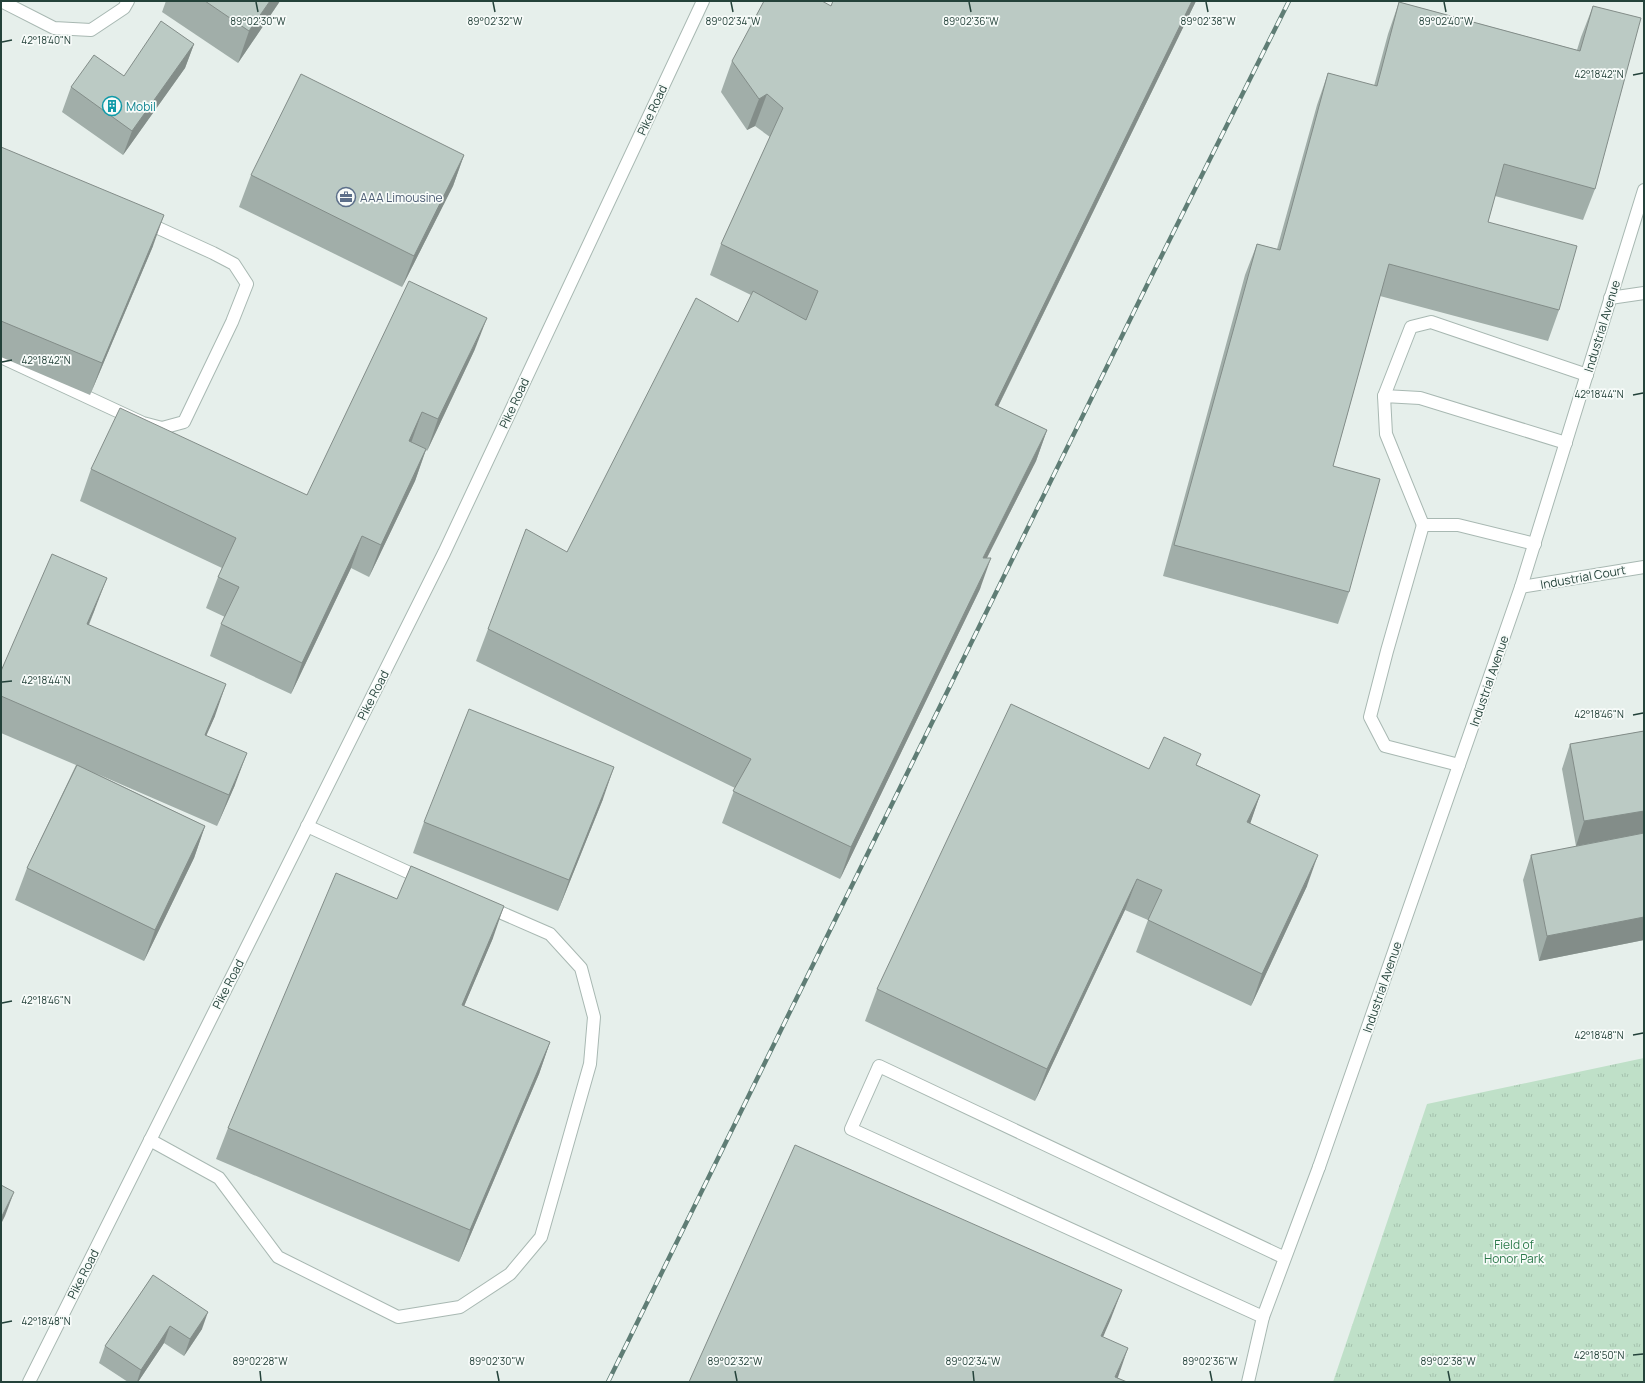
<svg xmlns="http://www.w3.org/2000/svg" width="1645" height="1383" viewBox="0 0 1645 1383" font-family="Manrope,sans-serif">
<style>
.park{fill:url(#park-tufts)}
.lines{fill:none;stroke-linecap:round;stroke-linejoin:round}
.lane-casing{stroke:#a8b8b2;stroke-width:14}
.street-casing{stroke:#a8b8b2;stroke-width:14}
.lane{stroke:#fff;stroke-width:12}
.street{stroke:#fff;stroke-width:12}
.rail-casing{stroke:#5f7d75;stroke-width:4.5}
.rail{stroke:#f7fbf9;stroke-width:3;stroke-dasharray:9;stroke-linecap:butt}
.wall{fill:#a1aea9}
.shaded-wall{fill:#838d89}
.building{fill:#bbcac4;stroke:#838d89}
.ticks{fill:none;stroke:#24423a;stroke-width:1.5}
.labels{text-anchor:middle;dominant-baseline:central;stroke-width:3.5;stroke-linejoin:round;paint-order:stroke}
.culture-label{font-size:12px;fill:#0d838f;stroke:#f7fbf9;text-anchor:start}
.street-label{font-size:12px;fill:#24423a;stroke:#f7fbf9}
.service-label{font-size:12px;fill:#4e5e75;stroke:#f7fbf9;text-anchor:start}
.park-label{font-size:12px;fill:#2d7a4b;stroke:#f7fbf9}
.ticks-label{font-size:10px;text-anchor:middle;fill:#24423a;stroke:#f7fbf9;stroke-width:3.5;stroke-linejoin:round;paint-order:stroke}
</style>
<defs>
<pattern id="park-tufts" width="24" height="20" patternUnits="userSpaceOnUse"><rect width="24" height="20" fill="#bfe0c8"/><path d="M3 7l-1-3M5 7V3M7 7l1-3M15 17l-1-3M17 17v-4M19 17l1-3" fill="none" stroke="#a4c1ad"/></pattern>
</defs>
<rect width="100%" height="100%" fill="#e6efeb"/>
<path class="park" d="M1644 1058V1382H1333L1427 1104Z"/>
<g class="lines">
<defs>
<g id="lane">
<path d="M1 1 54 28 91 30 124 8 128 1"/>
<path d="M1610 298 1644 293"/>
<path d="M1 357 143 423 162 428 184 422 232 322 247 284 234 264 213 253 145 222"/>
<path d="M1384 396 1411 327 1431 322 1587 375"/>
<path d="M1423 525 1386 434 1384 396 1420 398 1566 443"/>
<path d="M1459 765 1385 746 1370 717 1387 651 1423 525H1458L1535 544"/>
<path d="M307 826 423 879"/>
<path d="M150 1140 219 1178 278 1257 398 1317 460 1307 510 1274 541 1237 590 1064 594 1017 581 968 550 934 488 907"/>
<path d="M1285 1258 879 1066 851 1129 1263 1317 1319 1167"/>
<path d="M1248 1382 1263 1317"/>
</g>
<g id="street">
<path d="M1521 587 1644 567"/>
<path d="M1319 1167 1521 587 1644 190"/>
<path d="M29 1382 444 553 703 1"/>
</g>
</defs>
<use href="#lane" class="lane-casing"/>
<use href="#street" class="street-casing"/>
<use href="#lane" class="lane"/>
<use href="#street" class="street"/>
<defs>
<path id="rail" d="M608 1382 1151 277 1289 1"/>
</defs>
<use href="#rail" class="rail-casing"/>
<use href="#rail" class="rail"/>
</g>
<g class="wall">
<path d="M166 1H280L238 63 162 12Z"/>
<path d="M1196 1 998 407 1047 430 1036 461 987 558 980 589 840 879 722 823 735 788 476 661 488 629 567 552 738 322 751 295 710 275 721 244 770 137 755 126 747 130 721 92 732 61 831 6Z"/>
<path d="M1399 2 1577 50 1581 37 1593 6 1595 189 1583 220 1495 196 1488 222 1559 310 1548 341 1380 296 1333 466 1349 592 1338 624 1163 576 1245 275 1257 244 1277 249 1317 105 1328 73 1374 86 1388 34Z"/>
<path d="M194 44 185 68 123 155 62 112 71 87 124 76Z"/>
<path d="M1 147 153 246 90 395 1 357Z"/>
<path d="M464 155 453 186 402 287 239 207 251 175Z"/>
<path d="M475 349 427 451 426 450 415 481 369 577 351 568 291 694 210 656 221 624 225 617 206 608 218 577 222 568 80 501 91 469 307 495Z"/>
<path d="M95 609 89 625 215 716 206 735 235 785 217 826 95 773 205 826 194 858 144 961 15 900 27 868 76 765 1 733V671Z"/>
<path d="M1644 731V940L1539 961 1523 880 1531 855 1636 835 1576 846 1562 769 1570 744Z"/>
<path d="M1197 765 1260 795 1250 823 1307 886 1251 1006 1136 952 1148 920 1125 910 1035 1101 865 1021 877 989 1149 769Z"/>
<path d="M603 799 558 911 413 853 424 822Z"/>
<path d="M397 899 493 938 464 1006 550 1042 539 1074 459 1262 216 1159 228 1128Z"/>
<path d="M153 1275 202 1329 184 1356 164 1343 138 1382H128L99 1363 105 1346Z"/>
</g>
<g class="shaded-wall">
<path d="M270 1H280L238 63 249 31Z"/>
<path d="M1192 1H1196L983 437 995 405Z"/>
<path d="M194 44 185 68 123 155 132 131Z"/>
<path d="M767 94 755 126 747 130 759 99Z"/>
<path d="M464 155 453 186 402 287 414 256Z"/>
<path d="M164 215 153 246 90 395 102 363Z"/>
<path d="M487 318 475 349 427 451 438 419Z"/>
<path d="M422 412 411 443 409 441Z"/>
<path d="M1047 430 1036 461 971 589 983 558Z"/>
<path d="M426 449 415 481 369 577 381 545Z"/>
<path d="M362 536 351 568 291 694 302 663Z"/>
<path d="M991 558 980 589 840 879 851 847Z"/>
<path d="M107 578 95 609 75 656 87 624Z"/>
<path d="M226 684 215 716 193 766 205 735Z"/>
<path d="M247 753 235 785 217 826 229 795Z"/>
<path d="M614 767 603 799 558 911 569 880Z"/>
<path d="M1260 795 1249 827 1247 822Z"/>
<path d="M1644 811V833L1576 846 1584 821Z"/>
<path d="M205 826 194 858 144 961 155 930Z"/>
<path d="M1318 855 1307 886 1251 1006 1262 974Z"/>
<path d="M1137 879 1125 910 1035 1101 1047 1069Z"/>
<path d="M504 906 493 938 451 1037 462 1005Z"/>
<path d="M1644 917V940L1539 961 1547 936Z"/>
<path d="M550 1042 539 1074 459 1262 470 1230Z"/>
<path d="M14 1192 5 1216 1 1224V1218Z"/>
<path d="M1122 1290 1110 1321 1090 1367 1101 1336Z"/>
<path d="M208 1312 202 1329 184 1356 190 1339Z"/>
<path d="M170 1326 164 1343 138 1382H137L141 1370Z"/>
<path d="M1128 1348 1117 1380 1115 1377Z"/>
</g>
<g class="building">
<path d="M205 1H270L249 31Z"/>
<path d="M764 1H822L831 6 833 1H1192L995 405 1047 430 983 558H991L851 847 733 791 751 759 488 629 526 529 567 552 696 298 738 322 753 291 806 320 818 291 721 244 783 108 767 94 759 99 732 61Z"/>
<path d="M1399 2 1580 51 1593 6 1641 18 1595 189 1504 164 1488 222 1577 246 1559 310 1389 264 1333 466 1380 479 1349 592 1174 545 1257 244 1280 250 1328 73 1377 86Z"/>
<path d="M161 21 194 44 132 131 71 87 94 55 124 76Z"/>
<path d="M301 74 464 155 414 256 251 175Z"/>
<path d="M1 147 164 215 102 363 1 321Z"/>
<path d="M409 281 487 318 438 419 422 412 409 441 426 449 381 545 362 536 302 663 221 624 239 587 218 577 236 538 91 469 120 408 307 495Z"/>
<path d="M52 554 107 578 87 624 226 684 205 735 247 753 229 795 1 696V671Z"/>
<path d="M1011 704 1149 769 1164 737 1201 754 1196 765 1260 795 1247 822 1318 855 1262 974 1148 920 1162 890 1137 879 1047 1069 877 989Z"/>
<path d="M469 709 614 767 569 880 424 822Z"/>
<path d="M1644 731V811L1584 821 1570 744Z"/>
<path d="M77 765 205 826 155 930 27 868Z"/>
<path d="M1644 833V917L1547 936 1531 855Z"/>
<path d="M411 866 504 906 462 1005 550 1042 470 1230 228 1128 336 873 397 899Z"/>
<path d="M795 1145 1122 1290 1101 1336 1128 1348 1115 1377 1127 1382H689Z"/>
<path d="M1 1185 14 1192 1 1218Z"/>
<path d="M153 1275 208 1312 190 1339 170 1326 141 1370 105 1346Z"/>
</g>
<path class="ticks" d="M256 2 258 12M493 2 495 12M731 2 733 12M969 2 971 12M1206 2 1208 12M1444 2 1446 12M2 42 12 40M1633 75 1643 73M2 362 12 360M1633 395 1643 393M2 682 12 681M1633 715 1643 713M2 1003 12 1001M1633 1035 1643 1033M2 1323 12 1321M1633 1355 1643 1354M260 1371 261 1381M497 1371 499 1381M735 1371 737 1381M973 1371 974 1381M1210 1371 1212 1381M1448 1371 1450 1381"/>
<defs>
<symbol id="building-ring" viewBox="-11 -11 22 22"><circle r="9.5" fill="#f7fbf9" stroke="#0f9aa8" stroke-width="1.5"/><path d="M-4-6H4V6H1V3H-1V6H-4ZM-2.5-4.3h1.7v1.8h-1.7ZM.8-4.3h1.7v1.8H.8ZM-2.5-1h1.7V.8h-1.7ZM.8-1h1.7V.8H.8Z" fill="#0f9aa8"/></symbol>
<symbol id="office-ring" viewBox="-11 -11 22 22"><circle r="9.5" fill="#f7fbf9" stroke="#5c6f8a" stroke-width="1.5"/><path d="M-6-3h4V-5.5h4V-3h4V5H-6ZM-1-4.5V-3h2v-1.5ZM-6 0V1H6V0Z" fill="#5c6f8a"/></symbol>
</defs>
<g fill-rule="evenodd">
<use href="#building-ring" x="101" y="95" width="22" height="22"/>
<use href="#office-ring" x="335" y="186" width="22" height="22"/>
</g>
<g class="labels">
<g class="culture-label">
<text x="126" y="106">Mobil</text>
</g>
<g class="street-label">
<text transform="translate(652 110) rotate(-65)">Pike Road</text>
<text transform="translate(1602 326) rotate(-73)">Industrial Avenue</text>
<text transform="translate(514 403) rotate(-65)">Pike Road</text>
<text transform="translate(1583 577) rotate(-10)">Industrial Court</text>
<text transform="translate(1489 681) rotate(-71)">Industrial Avenue</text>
<text transform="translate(373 695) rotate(-63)">Pike Road</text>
<text transform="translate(228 984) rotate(-63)">Pike Road</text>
<text transform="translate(1382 987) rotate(-71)">Industrial Avenue</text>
<text transform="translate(83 1274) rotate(-63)">Pike Road</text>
</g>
<g class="service-label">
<text x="360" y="197">AAA Limousine</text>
</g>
<g class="park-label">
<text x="1514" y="1244">Field of<tspan x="1514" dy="14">Honor Park</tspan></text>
</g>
</g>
<g class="ticks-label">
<text x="1208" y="25">89°02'38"W</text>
<text x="1446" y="25">89°02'40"W</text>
<text x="258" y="25">89°02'30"W</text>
<text x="495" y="25">89°02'32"W</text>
<text x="733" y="25">89°02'34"W</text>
<text x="971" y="25">89°02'36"W</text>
<text x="46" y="44">42°18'40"N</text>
<text x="1599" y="78">42°18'42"N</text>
<text x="46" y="364">42°18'42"N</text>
<text x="1599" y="398">42°18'44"N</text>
<text x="46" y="684">42°18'44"N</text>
<text x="1599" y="718">42°18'46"N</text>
<text x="46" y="1004">42°18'46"N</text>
<text x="1599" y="1039">42°18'48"N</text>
<text x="46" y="1325">42°18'48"N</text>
<text x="1599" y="1359">42°18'50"N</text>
<text x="260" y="1365">89°02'28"W</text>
<text x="497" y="1365">89°02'30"W</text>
<text x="735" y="1365">89°02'32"W</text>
<text x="973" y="1365">89°02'34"W</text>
<text x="1210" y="1365">89°02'36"W</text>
<text x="1448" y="1365">89°02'38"W</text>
</g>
<rect width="1645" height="1383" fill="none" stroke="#24423a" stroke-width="4"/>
</svg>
